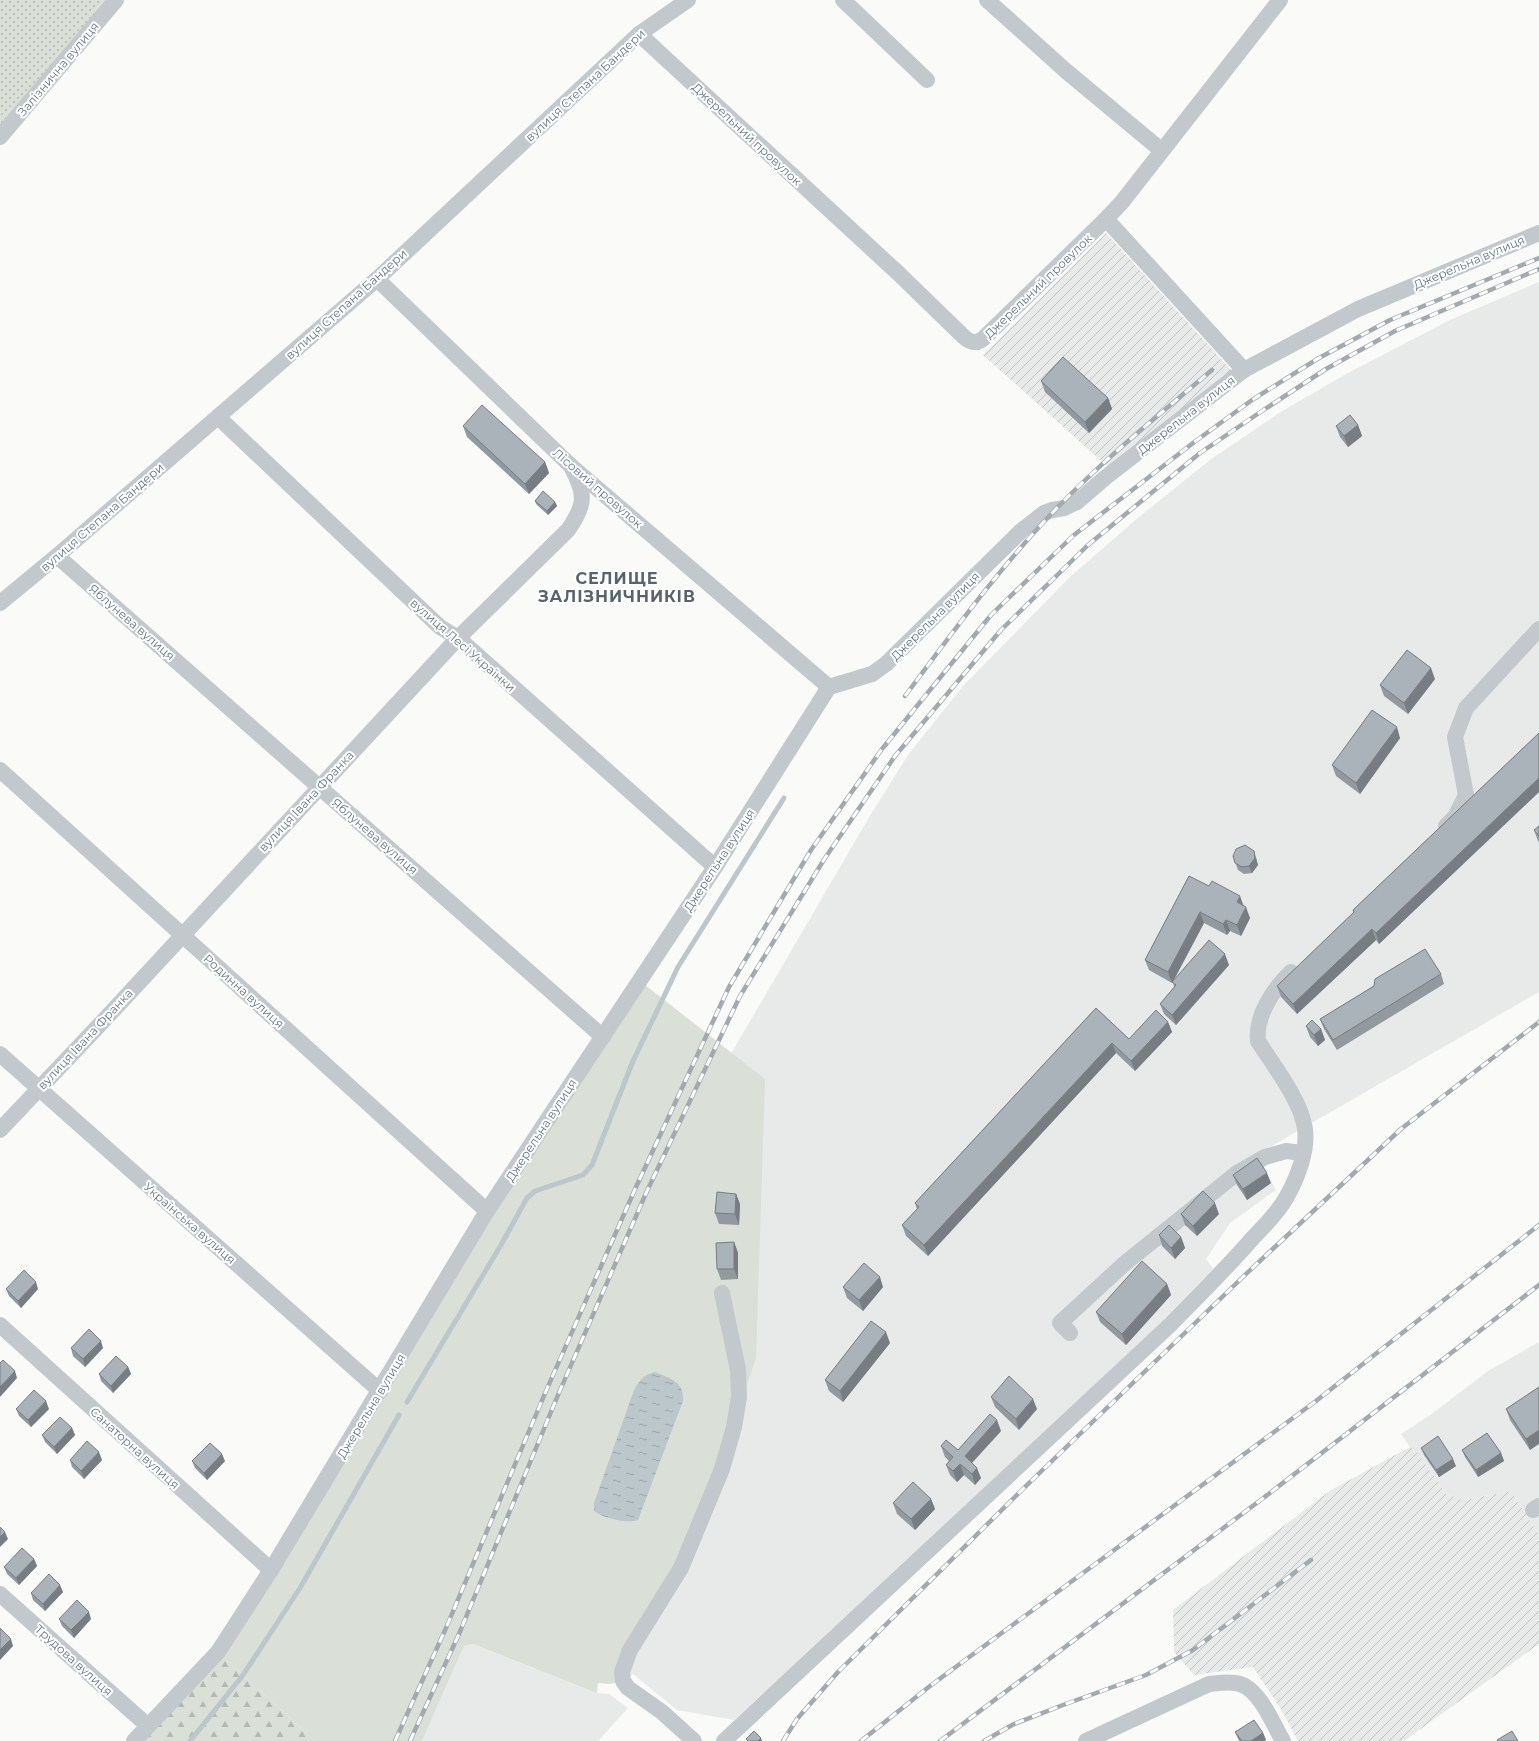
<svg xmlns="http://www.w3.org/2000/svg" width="1539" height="1741" viewBox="0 0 1539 1741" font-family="Montserrat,sans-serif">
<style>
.built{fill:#e8e9e9}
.industrial{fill:url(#industrial-furrows)}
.grass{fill:#dadfd7}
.forest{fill:url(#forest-firs)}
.garden{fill:url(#garden-dots)}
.water{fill:url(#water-ripples)}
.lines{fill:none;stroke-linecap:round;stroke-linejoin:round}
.stream{stroke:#bbc7cb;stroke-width:5}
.minor{stroke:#c3c8cc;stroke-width:16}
.rail-casing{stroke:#a2aab0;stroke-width:4.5}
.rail{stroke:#fff;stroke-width:3;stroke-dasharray:9;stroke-linecap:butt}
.wall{fill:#929a9f}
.shaded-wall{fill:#777d82}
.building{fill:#aab3b9;stroke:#777d82}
.labels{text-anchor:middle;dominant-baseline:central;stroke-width:4;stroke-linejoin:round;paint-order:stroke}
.street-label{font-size:12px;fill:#657683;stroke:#fff}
.district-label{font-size:16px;font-weight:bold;letter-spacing:1px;fill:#57646e;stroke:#fff}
</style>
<defs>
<pattern id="industrial-furrows" width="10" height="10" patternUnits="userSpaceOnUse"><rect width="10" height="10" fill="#e8e9e9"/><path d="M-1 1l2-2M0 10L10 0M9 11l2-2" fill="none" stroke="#c0c1c2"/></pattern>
<pattern id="forest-firs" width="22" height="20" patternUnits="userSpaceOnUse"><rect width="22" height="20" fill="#dadfd7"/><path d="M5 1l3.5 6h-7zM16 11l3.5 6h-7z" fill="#b4b9b4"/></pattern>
<pattern id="garden-dots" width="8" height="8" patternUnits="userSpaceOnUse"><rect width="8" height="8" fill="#dadfd7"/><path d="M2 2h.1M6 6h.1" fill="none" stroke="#b4b9b4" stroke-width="1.8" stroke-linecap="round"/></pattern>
<pattern id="water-ripples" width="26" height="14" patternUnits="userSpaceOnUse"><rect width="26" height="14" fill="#bbc7cb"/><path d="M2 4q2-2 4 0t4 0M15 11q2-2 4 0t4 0" fill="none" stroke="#9ca6aa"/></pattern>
</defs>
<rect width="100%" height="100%" fill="#fafaf8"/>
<g class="built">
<path d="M1539 282V992L1256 1155 1276 1190 1230 1223 1206 1259 1213 1269 1164 1319 1169 1326 734 1720 677 1710 633 1674 623 1681 610 1684 725 1064 871 814 908 755 963 686 1070 577 1139 517 1210 460 1279 413 1346 374 1450 320Z"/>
<path d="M1539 1342V1535L1511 1491 1464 1500 1446 1494 1417 1452 1410 1447 1401 1434 1429 1416 1488 1371Z"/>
<path d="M473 1644 597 1693 609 1694 628 1708 598 1741H422L464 1646Z"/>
</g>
<g class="industrial">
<path d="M1106 233 1232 371 1108 467 983 355Z"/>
<path d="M1410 1447 1417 1452 1446 1494 1464 1500 1511 1491 1539 1535V1644L1404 1741H1298L1281 1709 1253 1667 1194 1675 1174 1652 1173 1610 1331 1490Z"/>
</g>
<path class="grass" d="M640 981 765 1079 756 1358 687 1555 630 1650 623 1681 610 1684 598 1683 597 1693 473 1644 464 1646 422 1741H315L218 1652Z"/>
<path class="forest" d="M218 1652 315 1741H135Z"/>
<path class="garden" d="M0 0H116L0 137Z"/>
<path class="water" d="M655 1372C671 1379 684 1381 683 1401L638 1520C627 1524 603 1518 594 1511V1503L634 1390C640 1379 644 1375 655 1372Z"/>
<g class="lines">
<g class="stream">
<path d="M407 1402 501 1245 527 1198 535 1191 583 1175 592 1165 633 1061 678 967 784 798"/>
<path d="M190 1741 243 1675 300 1588 399 1415"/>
</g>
<g class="minor">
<path d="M843 0 927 80"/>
<path d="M987 0 1066 71 1161 150"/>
<path d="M639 34 898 273 964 337C972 344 978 344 985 337L1106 219 1122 202 1280 0"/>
<path d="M0 137 116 0"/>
<path d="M1106 219 1244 370"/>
<path d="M377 279 571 466 829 687"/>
<path d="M218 417 422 610 440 627 458 638 715 867"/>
<path d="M57 556 603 1037"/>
<path d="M0 603 57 556 377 279 639 34 688 0"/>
<path d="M0 770 487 1211"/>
<path d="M1446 826 1455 817 1466 795 1455 737 1466 708 1539 629"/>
<path d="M0 1054 380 1391"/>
<path d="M0 1130 107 1017 458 638 568 530C587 503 585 493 571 466"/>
<path d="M0 1325 271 1570"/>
<path d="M1070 1333 1060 1323 1124 1264 1237 1173 1265 1157 1286 1151 1303 1153"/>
<path d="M1533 1510 1539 1506"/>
<path d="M0 1594 148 1726"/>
<path d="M134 1741 218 1652 271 1570 487 1211 715 867 829 687 872 674 886 664 1021 531 1044 513 1052 510 1064 508 1077 502 1106 477 1244 370 1358 309 1539 233"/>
<path d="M694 1741 662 1712 628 1688 623 1681 622 1672 630 1650 681 1568 722 1469 734 1427 739 1397 738 1370 722 1293"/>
<path d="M724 1741 1169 1326C1197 1297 1225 1270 1251 1240 1263 1227 1277 1214 1286 1198 1297 1179 1308 1151 1305 1129 1301 1100 1273 1065 1258 1041 1255 1016 1274 988 1291 972"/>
<path d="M1086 1741 1209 1684C1219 1683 1230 1681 1240 1684 1260 1690 1273 1724 1283 1741"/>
</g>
<defs>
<g id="rail">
<path d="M905 696C953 632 1000 567 1056 509 1104 459 1159 415 1212 370"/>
<path d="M395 1741 446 1628 546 1391 636 1187 729 987 811 850 882 749 991 615 1074 535 1193 443 1252 400 1319 358 1390 320 1539 258"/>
<path d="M410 1741 459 1634 558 1395 647 1191 740 996 825 858 895 756 1001 630 1088 545 1200 453 1262 411 1326 369 1395 331 1539 269"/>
<path d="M783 1741 797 1719 838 1672 1027 1485 1246 1274 1401 1129 1539 1022"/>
<path d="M861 1741 930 1686 1316 1401 1539 1225"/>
<path d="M940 1741 1266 1496 1539 1285"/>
<path d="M984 1741 1014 1724 1063 1705 1146 1675 1193 1650 1311 1560"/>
</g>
</defs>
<use href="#rail" class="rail-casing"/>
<use href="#rail" class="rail"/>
</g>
<g class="wall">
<path d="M1041 381 1108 398 1112 409 1089 433 1045 392Z"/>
<path d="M1358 425 1362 436 1348 447 1340 437 1336 426Z"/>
<path d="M463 426 545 462 549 473 529 494 467 437Z"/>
<path d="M535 501 555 502 557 506 548 515 536 504Z"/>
<path d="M1435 679 1408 714 1384 696 1380 685Z"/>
<path d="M1539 733V792L1379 944 1376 940 1297 1014 1281 997 1277 986 1353 913V910Z"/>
<path d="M1400 738 1360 794 1336 776 1332 765Z"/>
<path d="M1539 826V842L1538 841 1534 830Z"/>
<path d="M1233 856 1256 858 1258 865 1252 873 1244 874 1238 870Z"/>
<path d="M1189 876 1243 905 1250 918 1241 936 1230 931 1227 935 1204 923 1174 980 1229 965 1176 1025 1164 1014 1160 1004 1174 987 1173 982 1172 983 1149 970 1145 960Z"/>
<path d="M1441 974 1444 984 1337 1050 1324 1029 1320 1019 1374 986Z"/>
<path d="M1096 1008 1129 1039 1168 1022 1172 1032 1135 1071 1116 1053 928 1256 906 1236 902 1225 917 1209 915 1203Z"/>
<path d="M1306 1026 1321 1029 1325 1040 1318 1046 1310 1037Z"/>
<path d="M1233 1175 1271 1183 1247 1200 1237 1185Z"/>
<path d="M736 1194 740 1204 739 1225 719 1224 715 1213Z"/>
<path d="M1181 1214H1219L1197 1236 1185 1225Z"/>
<path d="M1159 1235 1181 1237 1185 1248 1175 1259 1162 1246Z"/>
<path d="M734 1242 738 1253V1279L721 1280 717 1269Z"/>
<path d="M1167 1284 1171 1295 1126 1345 1100 1322 1096 1312Z"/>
<path d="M843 1287H883L863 1311 847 1298Z"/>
<path d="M6 1289H38L21 1308 9 1296Z"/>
<path d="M890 1343 843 1402 829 1391 825 1380Z"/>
<path d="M71 1348H103L85 1367 73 1356Z"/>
<path d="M128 1367 131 1374 113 1393 101 1381 99 1374Z"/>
<path d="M1539 1387 1530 1450 1510 1420 1506 1409Z"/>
<path d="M991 1397 1037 1409 1019 1430 995 1407Z"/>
<path d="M16 1409H49L31 1427 19 1416Z"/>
<path d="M72 1428 75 1435 57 1454 45 1442 42 1435Z"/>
<path d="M1001 1431 972 1463 981 1478 975 1485 964 1475 957 1482 950 1475 946 1465 949 1461 945 1457 941 1446 958 1450Z"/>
<path d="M1421 1448 1456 1466 1439 1477 1424 1455Z"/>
<path d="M1462 1450 1501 1453 1504 1461 1478 1477 1465 1457Z"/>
<path d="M70 1460H102L84 1479 72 1467Z"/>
<path d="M192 1461H225L207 1480 195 1468Z"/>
<path d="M931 1499 935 1509 915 1530 897 1514 893 1503Z"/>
<path d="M34 1559 37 1566 19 1585 7 1574 4 1567Z"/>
<path d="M63 1592 45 1611 33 1600 31 1593Z"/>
<path d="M59 1619H91L74 1638 62 1626Z"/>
<path d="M1235 1732 1263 1733 1266 1740 1264 1741H1239Z"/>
</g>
<g class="shaded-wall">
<path d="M1108 398 1112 409 1089 433 1085 422Z"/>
<path d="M1358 425 1362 436 1348 447 1344 436Z"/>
<path d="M545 462 549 473 529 494 525 484Z"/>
<path d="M555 502 557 506 548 515 547 511Z"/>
<path d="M1431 668 1435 679 1408 714 1404 703Z"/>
<path d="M1397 727 1400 738 1360 794 1356 783Z"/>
<path d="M1539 778V792L1379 944 1376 933Z"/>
<path d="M1254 851 1258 865 1252 873 1249 866Z"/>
<path d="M1240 896 1244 907 1237 902Z"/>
<path d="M1246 907 1250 918 1241 936 1237 925Z"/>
<path d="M1200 912 1204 923 1172 983 1168 972Z"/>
<path d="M1226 920 1230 931 1227 935 1223 924Z"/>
<path d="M1372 929 1376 940 1297 1014 1293 1004Z"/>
<path d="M1225 954 1229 965 1176 1025 1172 1015Z"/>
<path d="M1168 1022 1172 1032 1135 1071 1131 1061Z"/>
<path d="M1321 1029 1325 1040 1318 1046 1314 1035Z"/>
<path d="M1112 1043 1116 1053 928 1256 924 1245Z"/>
<path d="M1267 1173 1271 1183 1247 1200 1243 1189Z"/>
<path d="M736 1194 740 1204 739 1225 735 1214Z"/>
<path d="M1215 1203 1219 1214 1197 1236 1193 1226Z"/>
<path d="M1181 1237 1185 1248 1175 1259 1171 1248Z"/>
<path d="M734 1242 738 1253V1279L734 1269Z"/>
<path d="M880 1277 883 1287 863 1311 859 1300Z"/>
<path d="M36 1282 38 1289 21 1308 18 1301Z"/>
<path d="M1167 1284 1171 1295 1126 1345 1122 1334Z"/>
<path d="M886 1332 890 1343 843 1402 840 1391Z"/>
<path d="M101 1341 103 1348 85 1367 83 1359Z"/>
<path d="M128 1367 131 1374 113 1393 111 1386Z"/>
<path d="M15 1371 17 1378 0 1397V1387Z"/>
<path d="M1033 1399 1037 1409 1019 1430 1016 1419Z"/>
<path d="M46 1401 49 1409 31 1427 28 1420Z"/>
<path d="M997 1420 1001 1431 968 1467 965 1456Z"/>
<path d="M72 1428 75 1435 57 1454 54 1447Z"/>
<path d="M1539 1430V1444L1530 1450 1526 1439Z"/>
<path d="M99 1452 102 1460 84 1479 81 1471Z"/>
<path d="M1501 1453 1504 1461 1478 1477 1476 1470Z"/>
<path d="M222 1454 225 1461 207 1480 204 1473Z"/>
<path d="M1453 1459 1456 1466 1439 1477 1436 1470Z"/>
<path d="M960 1464 964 1475 957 1482 953 1471Z"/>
<path d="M977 1468 981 1478 975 1485 972 1474Z"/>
<path d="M931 1499 935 1509 915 1530 911 1519Z"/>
<path d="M5 1532 8 1539 0 1547V1537Z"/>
<path d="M34 1559 37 1566 19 1585 16 1578Z"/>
<path d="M60 1585 63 1592 45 1611 43 1604Z"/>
<path d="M89 1612 91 1619 74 1638 71 1630Z"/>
<path d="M11 1639 13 1646 0 1660V1650Z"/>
<path d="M1263 1733 1266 1740 1264 1741H1251Z"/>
<path d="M761 1738 762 1741H758Z"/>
</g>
<g class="building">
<path d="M1063 357 1108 398 1085 422 1041 381Z"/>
<path d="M482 405 545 462 525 484 463 426Z"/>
<path d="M1350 415 1358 425 1344 436 1336 426Z"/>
<path d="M543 491 555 502 547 511 535 501Z"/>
<path d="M1407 650 1431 668 1404 703 1380 685Z"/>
<path d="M1372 710 1397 727 1356 783 1332 765Z"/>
<path d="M1539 733V778L1376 933 1372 929 1293 1004 1277 986 1354 912 1353 910Z"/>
<path d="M1539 826V836L1534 830Z"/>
<path d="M1245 845 1254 851 1255 858 1249 866 1242 867 1235 863 1233 856 1236 849Z"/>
<path d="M1189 876 1209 886 1212 881 1240 896 1237 902 1246 907 1237 925 1226 920 1223 924 1200 912 1168 972 1145 960Z"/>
<path d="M1209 940 1225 954 1172 1015 1160 1004 1176 985 1172 982Z"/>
<path d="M1425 949 1441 974 1333 1040 1320 1019 1374 986 1375 979Z"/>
<path d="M1096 1008 1129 1039 1156 1010 1168 1022 1131 1061 1112 1043 924 1245 902 1225 919 1207 915 1203Z"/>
<path d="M1312 1020 1321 1029 1314 1035 1306 1026Z"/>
<path d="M1257 1158 1267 1173 1243 1189 1233 1175Z"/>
<path d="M1203 1191 1215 1203 1193 1226 1181 1214Z"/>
<path d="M717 1192 736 1194 735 1214 715 1213Z"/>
<path d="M1169 1225 1181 1237 1171 1248 1159 1235Z"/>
<path d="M734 1242V1269H717L716 1243Z"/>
<path d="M1142 1261 1167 1284 1122 1334 1096 1312Z"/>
<path d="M864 1263 880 1277 859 1300 843 1287Z"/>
<path d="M24 1270 36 1282 18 1301 6 1289Z"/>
<path d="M871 1321 886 1332 840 1391 825 1380Z"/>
<path d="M89 1329 101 1341 83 1359 71 1348Z"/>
<path d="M116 1356 128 1367 111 1386 99 1374Z"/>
<path d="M3 1360 15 1371 0 1387V1363Z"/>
<path d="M1009 1376 1033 1399 1016 1419 991 1397Z"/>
<path d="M1539 1387V1430L1526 1439 1506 1409Z"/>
<path d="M34 1390 46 1401 28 1420 16 1409Z"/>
<path d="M990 1414 997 1420 965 1456 977 1468 972 1474 960 1464 953 1471 946 1465 953 1457 941 1446 946 1440 958 1450Z"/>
<path d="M60 1417 72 1428 54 1447 42 1435Z"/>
<path d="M1487 1433 1501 1453 1476 1470 1462 1450Z"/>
<path d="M1438 1436 1453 1459 1436 1470 1421 1448Z"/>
<path d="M87 1441 99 1452 81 1471 70 1460Z"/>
<path d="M210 1443 222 1454 204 1473 192 1461Z"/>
<path d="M913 1482 931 1499 911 1519 893 1503Z"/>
<path d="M0 1527 5 1532 0 1537Z"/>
<path d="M22 1548 34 1559 16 1578 4 1567Z"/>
<path d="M49 1574 60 1585 43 1604 31 1593Z"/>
<path d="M77 1600 89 1612 71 1630 59 1619Z"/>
<path d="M0 1628 11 1639 0 1650Z"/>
<path d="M1254 1720 1263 1733 1251 1741H1242L1235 1732Z"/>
<path d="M754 1731 761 1738 758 1741H748L746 1739Z"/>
<path d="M1512 1731 1518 1741H1498L1497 1740Z"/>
</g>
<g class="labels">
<g class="street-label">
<text transform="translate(58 69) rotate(-50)">Залізнична вулиця</text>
<text transform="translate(585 85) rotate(-43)">вулиця Степана Бандери</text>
<text transform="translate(747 134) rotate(43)">Джерельний провулок</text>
<text transform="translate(1469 262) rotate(-23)">Джерельна вулиця</text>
<text transform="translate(1038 286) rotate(-44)">Джерельний провулок</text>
<text transform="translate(346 304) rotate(-42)">вулиця Степана Бандери</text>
<text transform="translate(1186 415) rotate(-38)">Джерельна вулиця</text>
<text transform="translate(598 488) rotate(41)">Лісовий провулок</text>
<text transform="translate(102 517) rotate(-41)">вулиця Степана Бандери</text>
<text transform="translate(935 616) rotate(-45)">Джерельна вулиця</text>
<text transform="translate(132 622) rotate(41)">Яблунева вулиця</text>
<text transform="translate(463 645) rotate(41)">вулиця Лесі Українки</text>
<text transform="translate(306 801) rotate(-47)">вулиця Івана Франка</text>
<text transform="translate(375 836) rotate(41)">Яблунева вулиця</text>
<text transform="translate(719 860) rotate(-57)">Джерельна вулиця</text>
<text transform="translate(244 991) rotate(42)">Родинна вулиця</text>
<text transform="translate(85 1039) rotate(-47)">вулиця Івана Франка</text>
<text transform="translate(541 1130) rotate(-57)">Джерельна вулиця</text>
<text transform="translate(190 1223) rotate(41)">Українська вулиця</text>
<text transform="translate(371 1406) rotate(-59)">Джерельна вулиця</text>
<text transform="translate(135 1448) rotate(42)">Санаторна вулиця</text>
<text transform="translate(74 1660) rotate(42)">Трудова вулиця</text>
</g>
<g class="district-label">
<text x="617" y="578">СЕЛИЩЕ<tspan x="617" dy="18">ЗАЛІЗНИЧНИКІВ</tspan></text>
</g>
</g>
</svg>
